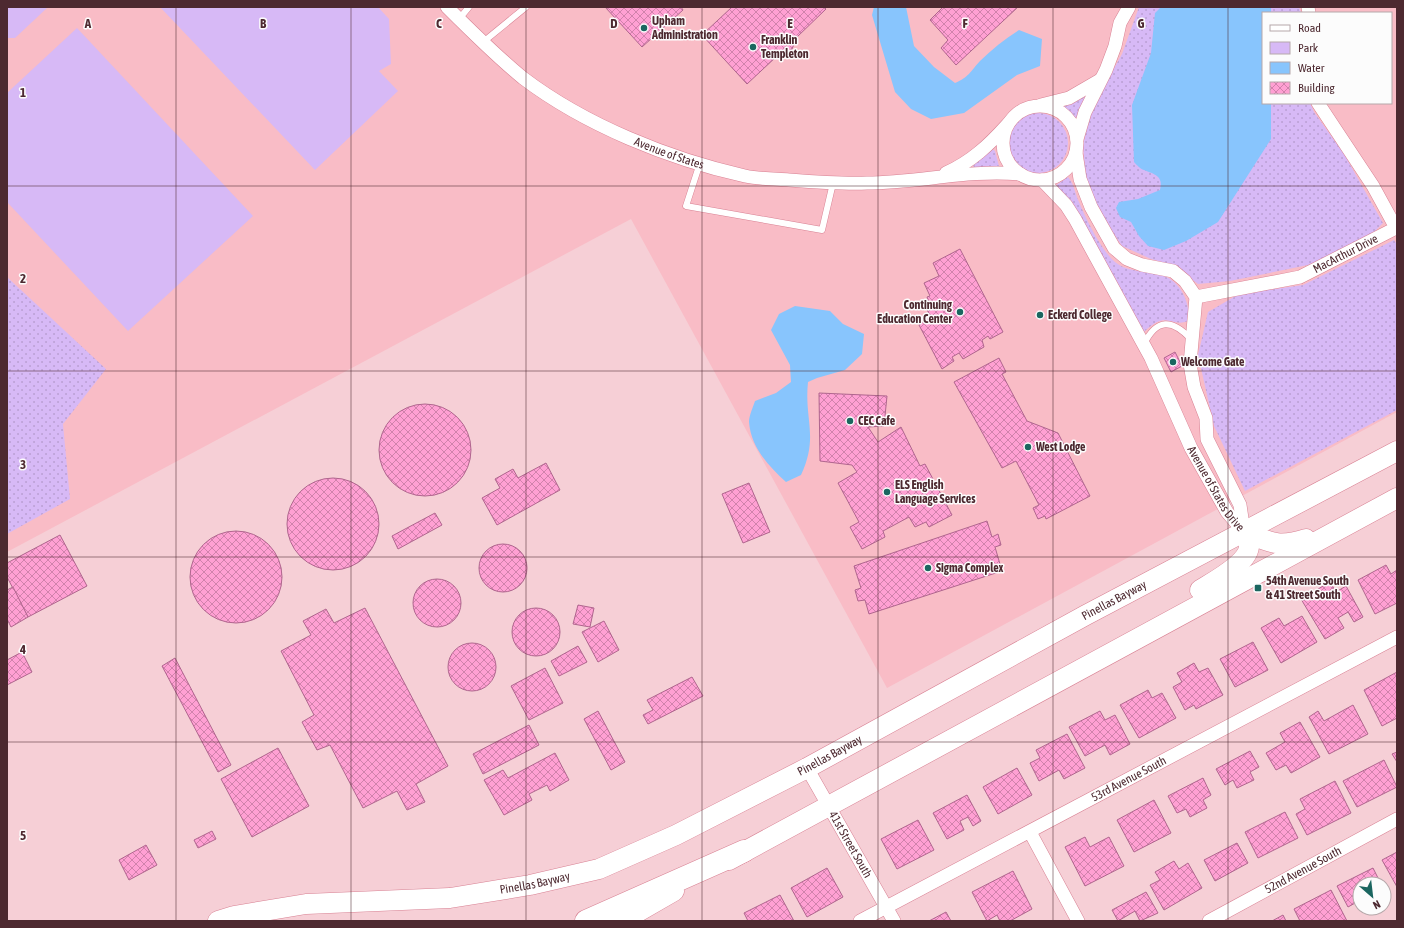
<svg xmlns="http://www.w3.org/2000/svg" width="1404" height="928" viewBox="0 0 1404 928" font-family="'Asap Condensed',sans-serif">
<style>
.built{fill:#f9bcc6;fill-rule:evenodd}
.grass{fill:url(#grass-dots)}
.park{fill:#d7b9f6}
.water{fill:#88c5fd}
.building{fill:url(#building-cross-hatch);stroke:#b0658e}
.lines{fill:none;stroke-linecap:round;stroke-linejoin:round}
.lane-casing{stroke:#d88193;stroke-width:7}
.street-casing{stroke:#d88193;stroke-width:14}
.primary-casing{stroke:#d88193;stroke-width:21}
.highway-casing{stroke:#d88193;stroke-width:23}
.lane{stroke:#fff;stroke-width:6}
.street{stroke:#fff;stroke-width:13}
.primary{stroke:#fff;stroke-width:20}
.highway{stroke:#fff;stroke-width:22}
.grid{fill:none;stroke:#4d2930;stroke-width:1;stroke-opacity:0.55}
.poi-dot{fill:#1b6660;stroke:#fcfcfc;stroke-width:1.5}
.labels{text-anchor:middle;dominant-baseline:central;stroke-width:3;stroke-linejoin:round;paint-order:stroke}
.poi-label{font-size:12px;font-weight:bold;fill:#4d2930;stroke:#fcfcfc;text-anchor:start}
.street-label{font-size:12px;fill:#4d2930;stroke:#fcfcfc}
.grid-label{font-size:13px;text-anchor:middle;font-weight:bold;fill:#4d2930;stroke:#fcfcfc;stroke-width:3;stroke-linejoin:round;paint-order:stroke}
</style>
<defs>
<pattern id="grass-dots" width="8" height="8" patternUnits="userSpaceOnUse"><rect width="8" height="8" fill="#d7b9f6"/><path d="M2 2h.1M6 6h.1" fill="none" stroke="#ba9fd3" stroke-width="1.8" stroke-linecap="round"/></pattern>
<pattern id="building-cross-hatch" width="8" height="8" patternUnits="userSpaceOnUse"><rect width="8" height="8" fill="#ffa0d3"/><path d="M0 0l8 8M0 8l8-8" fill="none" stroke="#d182ac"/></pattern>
</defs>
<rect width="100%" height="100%" fill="#f6cfd6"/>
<path class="built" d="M7 7H1397V412L887 688 631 219 7 552ZM1263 13H1391V103H1263Z"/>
<g class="grass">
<path d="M1139 7H1299L1301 13H1263V103H1310L1314 112 1344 154 1383 223 1368 238 1335 255 1308 265 1230 281 1198 284 1173 265 1151 259 1122 246 1101 215 1086 179 1083 146 1089 116 1097 99 1122 54Z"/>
<path d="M1084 95 1087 97 1076 121 1064 108 1065 105Z"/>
<circle cx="1038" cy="143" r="30"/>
<path d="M991 148 995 151 999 166 974 168 973 164Z"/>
<path d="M1068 177C1074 183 1075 194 1079 202 1086 219 1101 250 1115 262 1130 274 1147 269 1164 276 1181 282 1191 304 1188 321 1171 328 1167 309 1144 332L1055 186Z"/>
<path d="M1394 240 1397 244V410L1245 491 1214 426 1198 355 1208 312 1239 294 1303 285Z"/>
<path d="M7 277 106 369 63 424 70 499 7 534Z"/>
</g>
<g class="park">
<path d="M7 7H48L15 38H7Z"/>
<path d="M160 7H378L389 19 391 64 379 71 398 91 315 170Z"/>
<path d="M77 28 253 216 128 331 7 202V93Z"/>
</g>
<g class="water">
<path d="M874 7H906L914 46 934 67 955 83C969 77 970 72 980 61 992 49 1005 39 1019 30L1042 39 1040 66 1017 75 964 113 931 119 911 109 895 92 872 15Z"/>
<path d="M1161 7H1271V13H1263V103H1271V139L1218 222 1186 241 1164 250 1148 246 1139 236 1131 222 1120 217 1116 208 1119 202 1138 199 1160 190C1164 176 1154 174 1144 170 1140 169 1137 165 1134 162L1132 105 1151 53 1155 13Z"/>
<path d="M795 306 830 311 843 324 864 334 862 354 845 370 817 378 808 382C804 420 819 436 801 475L786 482C768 466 751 447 749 422 749 416 753 407 755 401L776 393 791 382 790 365 771 330 779 314Z"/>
</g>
<g class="building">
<path d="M605 7H681L683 10 642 47Z"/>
<path d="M732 7H824L826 9 797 37 792 49 787 54 776 57 747 84 702 35Z"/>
<path d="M943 7H1018L956 65 941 48 948 40 930 20Z"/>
<path d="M960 249 1003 332 990 339 988 336 982 340 984 347 963 359 959 353 952 357 954 361 942 369 919 325 931 317 925 306 930 304 927 297 930 296 924 283 939 276 933 263Z"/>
<path d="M1175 352 1182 366 1171 372 1164 358Z"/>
<path d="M999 358 1006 372 1002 374 1027 421 1058 433 1090 496 1046 519 1045 516 1038 519 1033 508 1039 505 1016 461 1002 468 954 382Z"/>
<path d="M819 393 887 396 884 426 868 427 878 442 901 427 920 466 925 464 952 515 929 527 926 522 915 527 909 517 883 531 885 537 862 549 850 527 859 522 838 483 857 472 852 465 820 461Z"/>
<circle cx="425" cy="450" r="46"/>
<path d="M546 463 560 490 497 525 482 498 500 488 495 479 513 469 518 478Z"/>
<circle cx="333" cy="524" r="46"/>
<path d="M749 483 770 532 743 543 722 494Z"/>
<path d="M435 513 442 525 398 549 392 536Z"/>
<path d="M987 521 992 537 998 534 1001 545 995 547 1002 571 869 614 865 600 858 601 855 590 861 588 854 566Z"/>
<circle cx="236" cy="577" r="46"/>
<path d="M60 535 87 586 28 617 7 577V563Z"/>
<circle cx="503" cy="568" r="24"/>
<path d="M1386 565 1391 574 1397 570V603L1375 614 1358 580Z"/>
<circle cx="437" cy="603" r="24"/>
<path d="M1330 582 1336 592 1346 586 1363 617 1354 622 1348 612 1338 618 1344 628 1325 639 1301 599Z"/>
<path d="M13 587 28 617 11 627 7 619V590Z"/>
<path d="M578 605 594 608 590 627 573 624Z"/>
<path d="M365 608 448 766 416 784 425 802 407 810 397 791 363 808 330 745 317 750 302 722 314 715 281 651 311 635 303 621 326 609 334 623Z"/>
<circle cx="536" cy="632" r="24"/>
<path d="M1302 616 1317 642 1281 663 1261 628 1279 618 1284 626Z"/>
<path d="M604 621 619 650 598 662 582 632Z"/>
<path d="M1253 642 1268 670 1235 687 1220 659Z"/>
<circle cx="472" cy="667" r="24"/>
<path d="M578 646 587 662 559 676 551 661Z"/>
<path d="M22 652 32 672 7 685V660Z"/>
<path d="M175 658 231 765 218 772 162 666Z"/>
<path d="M1194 663 1199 672 1208 668 1223 695 1196 709 1194 705 1185 710 1173 687 1182 682 1177 673Z"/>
<path d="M545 668 563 703 529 720 511 686Z"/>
<path d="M1397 672V718L1382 726 1364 690Z"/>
<path d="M692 677 703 696 648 724 643 715 653 710 647 700Z"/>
<path d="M1148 690 1152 698 1162 693 1176 718 1139 738 1120 705Z"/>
<path d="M1353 705 1368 734 1329 754 1309 717 1318 711 1324 721Z"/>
<path d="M598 711 625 762 611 770 584 719Z"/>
<path d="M1100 711 1105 720 1115 715 1130 744 1110 755 1105 745 1085 756 1069 727Z"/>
<path d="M1300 722 1320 757 1291 773 1286 765 1276 770 1266 753 1285 742 1280 733Z"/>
<path d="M529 725 539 745 483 774 473 754Z"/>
<path d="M1067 734 1085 768 1064 779 1059 770 1039 781 1030 763 1040 758 1036 750Z"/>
<path d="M278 748 309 806 252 837 221 779Z"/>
<path d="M1250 751 1259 767 1250 772 1254 780 1237 788 1233 780 1225 785 1216 769Z"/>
<path d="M1397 752V762L1392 754Z"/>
<path d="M555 753 569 780 550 791 547 785 529 794 532 800 504 815 484 780 503 770 508 778Z"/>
<path d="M1384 760 1397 787 1357 807 1343 781Z"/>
<path d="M1017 768 1032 795 998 814 983 787Z"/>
<path d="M1203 778 1211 795 1203 800 1207 808 1190 817 1186 809 1177 813 1168 796Z"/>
<path d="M1335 781 1351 813 1307 835 1296 814 1305 809 1300 799Z"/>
<path d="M967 795 981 821 973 826 968 817 960 821 964 830 947 839 933 813Z"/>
<path d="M1154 800 1171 833 1134 852 1117 820Z"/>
<path d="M1285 812 1298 838 1258 858 1245 832Z"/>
<path d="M918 820 934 850 897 869 881 839Z"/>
<path d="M212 831 216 839 198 848 194 840Z"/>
<path d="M1085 837 1090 847 1109 837 1124 866 1085 886 1065 847Z"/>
<path d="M1237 843 1248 863 1215 881 1204 860Z"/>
<path d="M146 845 157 865 129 880 119 860Z"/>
<path d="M1397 852V887L1382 860Z"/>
<path d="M1174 861 1179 869 1188 863 1202 888 1164 910 1150 885 1160 880 1155 872Z"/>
<path d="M827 868 843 897 807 917 791 888Z"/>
<path d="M1373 868 1381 884H1360V908H1370L1362 912 1357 902 1348 907 1337 886Z"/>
<path d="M1013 871 1032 909 1010 921H1000L997 915 987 921 972 892Z"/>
<path d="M1331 890 1347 921H1300L1294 909Z"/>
<path d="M1146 892 1158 913 1140 921 1135 911 1118 921 1112 910Z"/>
<path d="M780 895 794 921H748L744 913Z"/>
<path d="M946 912 951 921H929Z"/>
<path d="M1283 915 1286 921H1272Z"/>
</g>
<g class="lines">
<defs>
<g id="lane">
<path d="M459 19 469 7"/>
<path d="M482 43 526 7"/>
<path d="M700 163 686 206 822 230 833 183"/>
<path d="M1144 344C1157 318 1172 319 1191 339"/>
</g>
<g id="street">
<path id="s1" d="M447 7C472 32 496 56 523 78 585 125 669 159 745 176 759 179 775 179 789 180 815 182 841 184 867 183 918 183 969 169 1020 174"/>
<path d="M1308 7 1309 13"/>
<path d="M1041 105 1069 98 1100 80"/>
<circle cx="1040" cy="143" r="37"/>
<path d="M1077 139 1085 112 1106 70 1115 46 1120 23 1129 7"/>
<path d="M1076 153 1080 179 1091 207 1114 248 1127 259 1142 265 1173 271 1185 281 1196 297 1190 364 1194 387 1206 418 1207 439 1240 505 1244 532"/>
<path d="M946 173C971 162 989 145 1007 125"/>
<path id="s2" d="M1042 180 1066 205 1075 219 1151 358 1191 448 1227 512 1244 532"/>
<path id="s3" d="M1196 297 1300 277 1396 228 1373 186 1318 103"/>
<path id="s4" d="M807 768 894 921"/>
<path d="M1030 832 1078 921"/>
<path id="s5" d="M860 921 1397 637"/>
<path id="s6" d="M1209 921 1397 819"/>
</g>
<g id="primary">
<path d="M1244 532C1270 542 1277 548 1306 539"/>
<path d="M1200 590C1213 582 1251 562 1249 544 1248 540 1245 535 1244 532"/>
<path d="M729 860 1397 498"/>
<path id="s7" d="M218 921 234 916 306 904 450 898 530 885 599 869 676 835 807 768 1086 615 1397 451"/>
<path d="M622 921 674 891"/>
</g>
<path id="highway" d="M586 921 744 851"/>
</defs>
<use href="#lane" class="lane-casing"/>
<use href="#street" class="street-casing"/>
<use href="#primary" class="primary-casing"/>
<use href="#highway" class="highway-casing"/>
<use href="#lane" class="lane"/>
<use href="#street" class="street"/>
<use href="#primary" class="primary"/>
<use href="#highway" class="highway"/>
</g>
<path class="grid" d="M176 7V921M351 7V921M526 7V921M702 7V921M878 7V921M1053 7V921M1228 7V921M7 186H1397M7 371H1397M7 557H1397M7 742H1397"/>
<g class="poi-dot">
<circle cx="644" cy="28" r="4"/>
<circle cx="753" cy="47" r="4"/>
<circle cx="960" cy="312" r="4"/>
<circle cx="1040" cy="315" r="4"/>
<circle cx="1173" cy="362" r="4"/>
<circle cx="850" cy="421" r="4"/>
<circle cx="1028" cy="447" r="4"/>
<circle cx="887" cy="492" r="4"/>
<circle cx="928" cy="568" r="4"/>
<rect x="1254" y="584" width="8" height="8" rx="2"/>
</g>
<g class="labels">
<g class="poi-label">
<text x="652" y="21">Upham<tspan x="652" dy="14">Administration</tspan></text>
<text x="761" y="40">Franklin<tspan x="761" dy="14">Templeton</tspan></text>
<text x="952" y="305" text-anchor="end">Continuing<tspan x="952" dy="14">Education Center</tspan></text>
<text x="1048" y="315">Eckerd College</text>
<text x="1181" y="362">Welcome Gate</text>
<text x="858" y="421">CEC Cafe</text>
<text x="1036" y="447">West Lodge</text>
<text x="895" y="485">ELS English<tspan x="895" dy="14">Language Services</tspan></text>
<text x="936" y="568">Sigma Complex</text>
<text x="1266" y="581">54th Avenue South<tspan x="1266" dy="14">&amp; 41 Street South</tspan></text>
</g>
<g class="street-label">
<text stroke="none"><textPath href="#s1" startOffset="269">Avenue of States</textPath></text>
<text stroke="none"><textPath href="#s3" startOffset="157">MacArthur Drive</textPath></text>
<text stroke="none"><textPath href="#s2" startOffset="356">Avenue of States Drive</textPath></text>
<text stroke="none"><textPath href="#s7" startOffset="967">Pinellas Bayway</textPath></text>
<text stroke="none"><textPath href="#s7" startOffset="643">Pinellas Bayway</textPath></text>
<text stroke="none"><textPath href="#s5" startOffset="304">53rd Avenue South</textPath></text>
<text stroke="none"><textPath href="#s4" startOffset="88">41st Street South</textPath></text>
<text stroke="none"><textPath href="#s6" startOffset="107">52nd Avenue South</textPath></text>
<text stroke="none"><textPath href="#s7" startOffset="320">Pinellas Bayway</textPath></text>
</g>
</g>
<g class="grid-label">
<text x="88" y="28">A</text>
<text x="263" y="28">B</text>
<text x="439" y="28">C</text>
<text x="614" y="28">D</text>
<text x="790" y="28">E</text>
<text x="965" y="28">F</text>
<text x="1141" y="28">G</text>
<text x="23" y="97">1</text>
<text x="23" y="283">2</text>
<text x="23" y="469">3</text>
<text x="23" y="654">4</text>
<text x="23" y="840">5</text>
</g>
<rect width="1404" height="928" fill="none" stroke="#4d2930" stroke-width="16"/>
<rect x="1262" y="12" width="130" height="92" fill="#fcfcfc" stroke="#b6a8aa"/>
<rect x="1270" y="25" width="20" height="6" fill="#ffffff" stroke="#b6a8aa"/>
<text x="1298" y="32" font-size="12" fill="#4d2930">Road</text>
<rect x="1270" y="42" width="20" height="12" fill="#d7b9f6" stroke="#b6a8aa"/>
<text x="1298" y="52" font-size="12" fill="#4d2930">Park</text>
<rect x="1270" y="62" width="20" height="12" fill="#88c5fd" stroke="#b6a8aa"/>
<text x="1298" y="72" font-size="12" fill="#4d2930">Water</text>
<rect x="1270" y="82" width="20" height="12" fill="url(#building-cross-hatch)" stroke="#b6a8aa"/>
<text x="1298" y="92" font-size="12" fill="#4d2930">Building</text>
<g transform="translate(1372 896) rotate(152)"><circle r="19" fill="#fcfcfc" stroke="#b6a8aa"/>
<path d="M0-3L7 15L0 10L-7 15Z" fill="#1b6660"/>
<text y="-6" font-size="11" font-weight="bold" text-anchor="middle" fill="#4d2930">N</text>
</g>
</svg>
